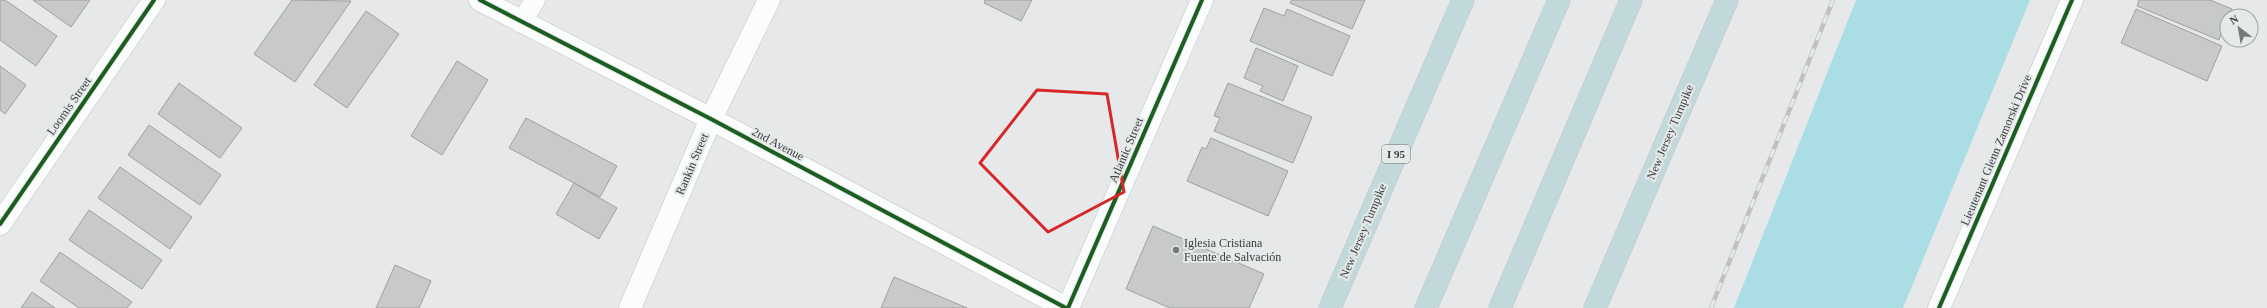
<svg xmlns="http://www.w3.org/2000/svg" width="2267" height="308" viewBox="0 0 2267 308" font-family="Georgia,serif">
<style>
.green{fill:#abdde5}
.building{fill:#c7c9ca;stroke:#9ea0a1}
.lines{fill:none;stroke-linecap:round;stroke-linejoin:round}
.lane-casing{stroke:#c2c4c4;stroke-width:21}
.street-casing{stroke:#c2c4c4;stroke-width:23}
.highway-casing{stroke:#c4c5c5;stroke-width:23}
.lane{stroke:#fbfcfc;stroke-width:20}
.street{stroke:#fbfcfc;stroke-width:22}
.highway{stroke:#c2d9db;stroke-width:22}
.rail-casing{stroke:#c1c1c1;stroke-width:4.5}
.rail{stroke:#e5e9ea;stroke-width:3;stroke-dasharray:9;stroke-linecap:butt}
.cycleway-casing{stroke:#e5e9ea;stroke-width:6}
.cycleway{stroke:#1b5e20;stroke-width:4}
.marked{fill:none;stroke:#d62828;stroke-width:3;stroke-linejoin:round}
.poi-dot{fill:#777979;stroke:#e5e9ea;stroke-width:1.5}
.labels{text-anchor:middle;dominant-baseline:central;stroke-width:4;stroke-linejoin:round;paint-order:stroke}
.shield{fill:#e5e9ea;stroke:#6e7171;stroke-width:1}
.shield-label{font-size:11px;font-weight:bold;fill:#3b3d3d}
.street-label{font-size:12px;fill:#3b3d3d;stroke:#e5e9ea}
.poi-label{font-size:12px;fill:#3b3d3d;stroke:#e5e9ea;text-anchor:start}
</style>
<rect width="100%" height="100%" fill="#e6e8e9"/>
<path class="green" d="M1856 0H2030L1903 308H1734Z"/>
<g class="building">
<path d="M0 0H5L57 36 36 66 0 40Z"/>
<path d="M33 0H90L71 27Z"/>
<path d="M292 0 351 1 295 82 254 54Z"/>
<path d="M985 0H1032L1021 21 984 3Z"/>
<path d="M1292 0H1365L1352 29 1290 3Z"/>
<path d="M2139 0H2210L2232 9 2229 16H2227L2219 40 2137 6Z"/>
<path d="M1264 8 1284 16 1287 9 1350 36 1332 76 1250 41Z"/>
<path d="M2136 9 2222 46 2207 81 2121 43Z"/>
<path d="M366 11 399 34 347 108 314 85Z"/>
<path d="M1256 48 1298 66 1283 101 1260 91 1263 86 1244 78Z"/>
<path d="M457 61 488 80 442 155 411 136Z"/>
<path d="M0 66 26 85 5 114 0 110Z"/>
<path d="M179 83 242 128 220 158 158 114Z"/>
<path d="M1228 83 1312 117 1293 163 1214 131 1220 118 1214 116Z"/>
<path d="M526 118 617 166 600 197 509 148Z"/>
<path d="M149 125 221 175 200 205 128 155Z"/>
<path d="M1211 138 1288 171 1268 216 1187 181 1202 147 1206 149Z"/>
<path d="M120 167 192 217 170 249 98 198Z"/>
<path d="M574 183 617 208 599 239 556 214Z"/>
<path d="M89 210 162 260 142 289 69 240Z"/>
<path d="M1153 226 1264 274 1249 308H1170L1126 289Z"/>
<path d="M60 252 132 302 127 308H79L40 281Z"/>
<path d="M395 265 431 281 419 308H376Z"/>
<path d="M894 277 967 308H881Z"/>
<path d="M32 292 55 308H21Z"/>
</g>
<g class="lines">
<defs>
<path id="lane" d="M521 23 535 0"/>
<g id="street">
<path d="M480 0 711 119 1066 308"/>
<path d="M0 224 154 0"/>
<path d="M630 308 711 119 769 0"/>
<path d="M1068 308 1202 0"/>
<path d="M1939 308 2072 0"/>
</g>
<g id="highway">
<path d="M1330 308 1463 0"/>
<path d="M1426 308 1559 0"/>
<path d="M1500 308 1631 0"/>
<path d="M1595 308 1727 0"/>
</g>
</defs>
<use href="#lane" class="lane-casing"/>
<use href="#street" class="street-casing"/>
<use href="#highway" class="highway-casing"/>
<use href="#lane" class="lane"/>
<use href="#street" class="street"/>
<use href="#highway" class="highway"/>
<defs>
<path id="rail" d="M1711 308 1833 0"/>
</defs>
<use href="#rail" class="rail-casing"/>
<use href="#rail" class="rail"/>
<defs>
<g id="cycleway">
<path d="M480 0 711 119 1066 308"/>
<path d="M0 224 154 0"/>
<path d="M1068 308 1202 0"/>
<path d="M1939 308 2072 0"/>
</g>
</defs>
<use href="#cycleway" class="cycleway-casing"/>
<use href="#cycleway" class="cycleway"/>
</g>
<path class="marked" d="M1037 90 1107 94 1124 192 1048 232 980 163Z"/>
<circle class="poi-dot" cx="1176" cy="250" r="4"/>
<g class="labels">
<rect class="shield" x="1382" y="145" width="28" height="18" rx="3"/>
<g class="shield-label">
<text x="1396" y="154">I 95</text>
</g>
<g class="street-label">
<text transform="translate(69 106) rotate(-55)">Loomis Street</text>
<text transform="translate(1670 132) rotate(-67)">New Jersey Turnpike</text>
<text transform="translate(778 144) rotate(28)">2nd Avenue</text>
<text transform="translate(1126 150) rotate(-67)">Atlantic Street</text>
<text transform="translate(1996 150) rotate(-67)">Lieutenant Glenn Zamorski Drive</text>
<text transform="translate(692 164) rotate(-67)">Rankin Street</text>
<text transform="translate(1363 231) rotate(-67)">New Jersey Turnpike</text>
</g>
<g class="poi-label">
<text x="1184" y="243">Iglesia Cristiana<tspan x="1184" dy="14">Fuente de Salvación</tspan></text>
</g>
</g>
<g transform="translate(2239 28) rotate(329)"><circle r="19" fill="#e5e9ea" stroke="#a1a4a5"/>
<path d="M0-3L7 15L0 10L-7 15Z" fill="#777979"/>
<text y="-6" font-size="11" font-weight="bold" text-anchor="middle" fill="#3b3d3d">N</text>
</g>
</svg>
